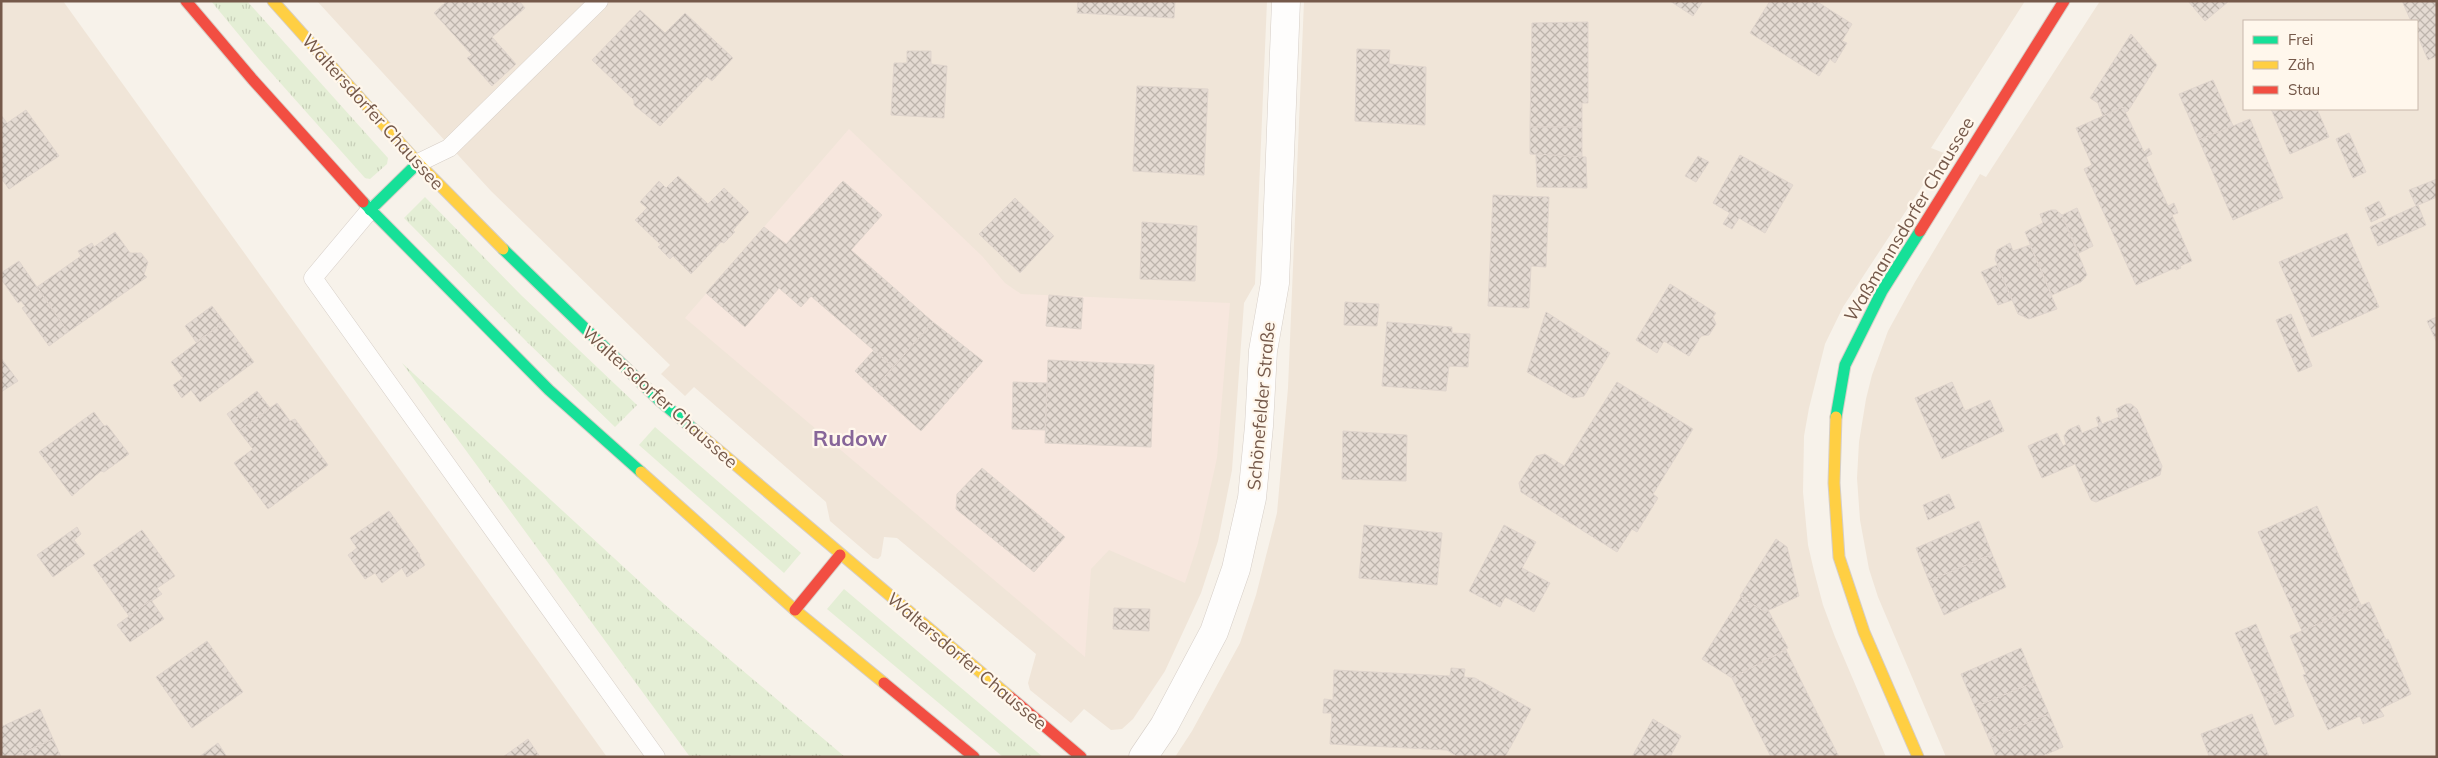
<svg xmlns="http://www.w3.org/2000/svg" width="2438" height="758" viewBox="0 0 2438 758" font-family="Mulish,sans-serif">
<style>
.residential{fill:#f0e5d8;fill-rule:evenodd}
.commercial{fill:#f7e7de}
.grass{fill:url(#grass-tufts)}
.building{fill:url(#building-cross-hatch);stroke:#e0d5cd}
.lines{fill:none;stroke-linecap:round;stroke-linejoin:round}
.lane-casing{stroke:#d6cec7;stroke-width:19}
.street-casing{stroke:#d6cec7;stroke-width:29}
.fast-casing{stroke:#d6cec7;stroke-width:13}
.slow-casing{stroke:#d6cec7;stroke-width:13}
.jam-casing{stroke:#d6cec7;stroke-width:13}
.lane{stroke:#fefdfc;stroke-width:18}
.street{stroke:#fefdfc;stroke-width:28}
.fast{stroke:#16e098;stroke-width:11}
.slow{stroke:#ffcf43;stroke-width:11}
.jam{stroke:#f24e42;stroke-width:11}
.labels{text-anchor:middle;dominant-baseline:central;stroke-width:4.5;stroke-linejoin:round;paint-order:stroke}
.street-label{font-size:18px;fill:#75594a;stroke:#fff7ec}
.district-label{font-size:22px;font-weight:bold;fill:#876699;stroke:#fff7ec}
</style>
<defs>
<pattern id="grass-tufts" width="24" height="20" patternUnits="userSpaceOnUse" patternTransform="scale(1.25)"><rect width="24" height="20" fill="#e4eed5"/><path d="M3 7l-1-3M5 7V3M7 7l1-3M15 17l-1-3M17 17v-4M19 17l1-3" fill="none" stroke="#c7ceb8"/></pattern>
<pattern id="building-cross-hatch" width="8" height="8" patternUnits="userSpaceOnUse" patternTransform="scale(1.25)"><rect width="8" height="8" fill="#e4dad2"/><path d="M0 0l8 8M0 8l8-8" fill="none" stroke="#bdb4ac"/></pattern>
</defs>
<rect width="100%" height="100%" fill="#f7f2ea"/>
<g class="residential">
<path d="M1 1H63L607 757H1Z"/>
<path d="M317 1H1267L1255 284 1244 303 1232 470 1218 541 1201 593 1165 671 1133 719 1122 729 1111 730 1084 709 1071 723 1030 690 1028 683 1036 654 897 538 884 537 881 556 878 559 873 558 830 521 826 502 694 387 685 396 661 374 670 365 491 191Z"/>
<path d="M1304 1H2025L1931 148 1944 153 1843 307 1825 344 1809 408 1804 436 1803 492 1808 545 1814 571 1823 605 1835 637 1886 757H1175L1192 731 1240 643 1256 595 1277 513 1288 388Z"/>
<path d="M2100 1H2437V757H1946L1878 597 1869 569 1860 520 1857 478 1859 442 1866 399 1872 375 1888 331 1915 282 1980 174 1986 177ZM2244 21H2417V109H2244Z"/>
</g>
<path class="commercial" d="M849 129 982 256 1005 283 1021 294 1230 303 1217 458 1198 543 1185 583 1109 550 1091 569 1085 657 685 318Z"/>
<g class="grass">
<path d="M211 1H247L388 158 387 164 370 179 365 178 259 59Z"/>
<path d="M425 197 521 295 637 405 615 427 527 342 404 218Z"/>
<path d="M402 363 664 604 845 757H690Z"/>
<path d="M655 427 801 553 784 573 639 445Z"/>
<path d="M844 589 1043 757H1003L827 609Z"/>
</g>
<g class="building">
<path d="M447 1H519L525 8 492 37 516 64 492 86 467 58 472 55 434 13Z"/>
<path d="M1078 1H1175L1174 18 1077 13Z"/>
<path d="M1670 1H1703L1693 16Z"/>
<path d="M1770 1H1816L1852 24 1842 41 1847 43 1835 63 1830 59 1819 76 1750 33Z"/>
<path d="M2188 1H2229L2205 21Z"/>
<path d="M2402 1H2437V56L2428 60 2417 34V21H2411Z"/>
<path d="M640 10 665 33 685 13 733 58 712 81 707 77 660 126 634 105V100L592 60Z"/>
<path d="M1588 22V103H1582V127H1530L1532 23Z"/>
<path d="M2131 34 2157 65 2128 111 2125 112 2123 107 2103 116 2098 103 2090 98Z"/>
<path d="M1357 49 1390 50 1389 64 1426 67 1425 125 1355 121Z"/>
<path d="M907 51H931V64L947 66 944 118 891 115 894 63H907Z"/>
<path d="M2213 80 2233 126 2199 140 2179 94Z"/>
<path d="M1137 86 1208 89 1204 175 1133 171Z"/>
<path d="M2123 107 2144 152 2149 148 2152 154 2146 157 2168 206 2174 203 2178 213 2172 215 2192 261 2180 266 2181 268 2176 270 2175 268 2136 285 2084 169 2092 165 2076 128Z"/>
<path d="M2271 109H2317L2329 137 2290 154Z"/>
<path d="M26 110 59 156 9 189 1 178V115L7 123Z"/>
<path d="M2250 119 2283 198 2233 220 2199 140Z"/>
<path d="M1530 127H1582V157L1530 154Z"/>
<path d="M2349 133 2366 172 2353 178 2336 139Z"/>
<path d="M1536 154 1586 157 1587 188 1537 187Z"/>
<path d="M1740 155 1793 185 1765 233 1739 218 1732 229 1723 224 1730 213 1713 203Z"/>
<path d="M1698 156 1709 162 1696 182 1685 176Z"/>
<path d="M678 176 708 204 724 188 749 212 733 230 735 232 724 243 721 242 691 274 673 256 670 259 658 247 661 245 635 220 647 208 640 202 659 181 666 188Z"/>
<path d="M2437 179V197L2416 206 2409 190Z"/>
<path d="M843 181 882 215 851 250 933 322 893 367 811 296 801 307 779 288 745 327 706 293 764 227 786 244Z"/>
<path d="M1493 195 1549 197 1546 267 1531 266 1529 308 1488 306Z"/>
<path d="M1015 198 1054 236 1020 273 979 234Z"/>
<path d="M2379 201 2386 215 2371 222 2365 208Z"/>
<path d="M2418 205 2426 225 2378 246 2370 227Z"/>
<path d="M2077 208 2093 246 2079 253 2062 215Z"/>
<path d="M2051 210H2056L2062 215 2087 275 2081 282 2052 295 2025 232 2043 223 2040 214Z"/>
<path d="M1142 222 1197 226 1195 281 1140 279Z"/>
<path d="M115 232 130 253H141L148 262 144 274 147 277 68 332 37 287 81 256 78 251 92 243 94 247Z"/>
<path d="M2347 233 2379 307 2312 337 2279 262Z"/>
<path d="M2010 243 2013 251 2030 245 2057 309 2029 319 2018 314 1995 259 1997 250Z"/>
<path d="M19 261 68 332 49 346 22 308 25 306 21 301 18 303 1 279V273Z"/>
<path d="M1997 265 2012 300 1998 305 1981 272Z"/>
<path d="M1670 284 1716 313 1713 317 1716 324 1709 335 1701 336 1689 356 1664 341 1657 353 1636 340Z"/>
<path d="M1049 295 1083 298 1081 329 1046 326Z"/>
<path d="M1345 302 1379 304 1377 326 1344 325Z"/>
<path d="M212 306 224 322 196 342 185 326Z"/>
<path d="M1546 312 1610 353 1584 396 1573 398 1527 372Z"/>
<path d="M2291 314 2312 366 2298 372 2276 320Z"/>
<path d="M2437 317V343L2427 321Z"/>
<path d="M224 322 254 362 200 402 191 390 182 398 173 385 183 378 171 362Z"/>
<path d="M933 322 983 361 921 431 874 389Z"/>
<path d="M1387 322 1452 327V333L1470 334 1468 367 1449 366 1446 391 1382 386Z"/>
<path d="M874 350 893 367 874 389 855 371Z"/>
<path d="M1 358 18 381 1 392Z"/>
<path d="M1048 360 1154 365 1151 447 1045 443Z"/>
<path d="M1013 382 1047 383 1045 430 1012 429Z"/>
<path d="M1617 382 1693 429 1653 494 1658 498 1637 532 1632 529 1617 552 1521 492 1519 483 1536 456 1545 454 1564 466Z"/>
<path d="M1952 382 1965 411 1990 400 2004 431 1942 459 1915 398Z"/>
<path d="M257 391 270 408 239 431 227 414Z"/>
<path d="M277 403 290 421 295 419 328 465 268 509 234 463 253 449 239 431Z"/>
<path d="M2126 404H2131L2137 409 2162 466 2160 475 2096 502 2091 500 2075 464 2042 478 2028 446 2057 433 2063 446 2066 444 2064 436 2068 430 2079 425 2082 433 2099 426 2096 418 2099 416 2102 424 2119 417 2116 409Z"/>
<path d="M94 412 104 426 107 425 129 454 104 472 101 471 72 496 39 452Z"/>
<path d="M1343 431 1407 435 1406 481 1342 479Z"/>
<path d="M982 468 1065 537 1034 572 956 509 957 494Z"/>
<path d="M1949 494 1955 508 1928 520 1923 505Z"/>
<path d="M2317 506 2361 605 2302 631 2258 532Z"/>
<path d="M389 511 420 555 419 556 425 565 407 577 402 568 382 583 375 573 365 579 348 555 357 548 350 538Z"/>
<path d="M1979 521 1992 554 1929 581 1916 548Z"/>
<path d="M1364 525 1442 533 1437 585 1359 578Z"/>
<path d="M1504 525 1536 542 1522 568 1550 583 1534 612 1505 597 1500 607 1469 591Z"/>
<path d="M77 527 81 534 74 540 85 554 53 577 37 555Z"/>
<path d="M142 530 175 576 157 588 162 594 129 616 93 565Z"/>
<path d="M1776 539 1787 547 1799 596 1765 612 1740 596Z"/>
<path d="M1992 554 2006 587 1944 615 1929 581Z"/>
<path d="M1741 597 1765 612 1768 610 1788 648 1732 678 1702 659Z"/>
<path d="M151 600 164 619 130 642 117 625Z"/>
<path d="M2369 602 2386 640 2388 639 2411 694 2380 709 2384 716 2363 724 2360 716 2328 730 2303 675 2306 674 2290 636Z"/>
<path d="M1114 608 1150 609 1149 631 1113 629Z"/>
<path d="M2256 624 2284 690 2264 698 2235 633Z"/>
<path d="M207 641 243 692 192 728 156 677Z"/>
<path d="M2021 648 2035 682 1975 707 1961 674Z"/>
<path d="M1786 650 1809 697 1839 757H1771L1732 678Z"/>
<path d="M1451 668 1465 669 1464 677 1475 678 1531 709 1505 757H1458L1447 750 1330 744 1332 713H1323L1324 699 1333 700 1334 670 1450 676Z"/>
<path d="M2035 682 2049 714 1989 739 1975 707Z"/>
<path d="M2284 690 2294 716 2275 725 2264 698Z"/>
<path d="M40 709 53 739 14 757H1V727Z"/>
<path d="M2049 714 2063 747 2040 757H1996L1989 739Z"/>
<path d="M2252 714 2269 757H2207L2209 756 2201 734Z"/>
<path d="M1653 719 1681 736 1670 757H1632Z"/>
<path d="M53 739 61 757H14Z"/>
<path d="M528 739 540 757H503Z"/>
<path d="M218 743 227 757H199Z"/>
</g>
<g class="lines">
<defs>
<g id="lane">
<path d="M418 163 449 148 599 1"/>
<path d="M370 210 313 278 656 757"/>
</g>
<path id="street" d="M1143 757 1164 726 1214 632 1236 569 1252 498 1259 426 1263 351 1275 283 1286 1"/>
<g id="fast">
<path d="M363 202 549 390 641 472"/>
<path d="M370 210 418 163"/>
<path d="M503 249 659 400 698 433"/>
<path d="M1836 417 1845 365 1882 291 1920 231"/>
</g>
<g id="slow">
<path d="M273 1 418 163 503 249"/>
<path d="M1836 417 1834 483 1839 557 1864 632 1918 757"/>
<path d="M698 433 1010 697"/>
<path d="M641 472 795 610 884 683"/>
</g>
<g id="jam">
<path d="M186 1 253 80 363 202"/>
<path d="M1920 231 2064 1"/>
<path d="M795 610 840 555"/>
<path d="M884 683 974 757"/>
<path d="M1010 697 1081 757"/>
</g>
</defs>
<use href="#lane" class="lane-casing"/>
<use href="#street" class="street-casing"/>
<use href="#fast" class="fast-casing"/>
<use href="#slow" class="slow-casing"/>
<use href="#jam" class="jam-casing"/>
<use href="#lane" class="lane"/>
<use href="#street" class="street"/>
<use href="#fast" class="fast"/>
<use href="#slow" class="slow"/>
<use href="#jam" class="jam"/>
</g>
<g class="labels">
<g class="street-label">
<text transform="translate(373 112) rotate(48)">Waltersdorfer Chaussee</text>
<text transform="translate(1909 219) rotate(-59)">Waßmannsdorfer Chaussee</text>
<text transform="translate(660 397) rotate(42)">Waltersdorfer Chaussee</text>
<text transform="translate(1261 406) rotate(-85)">Schönefelder Straße</text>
<text transform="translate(967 661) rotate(40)">Waltersdorfer Chaussee</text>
</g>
<g class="district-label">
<text x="850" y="438">Rudow</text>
</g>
</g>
<rect width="2438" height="758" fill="none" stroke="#75594a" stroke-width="5"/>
<rect x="2243" y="20" width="175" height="90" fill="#fff7ec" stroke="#c8b8ab"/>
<rect x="2253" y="36" width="25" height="8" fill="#16e098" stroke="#c8b8ab"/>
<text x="2288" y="45" font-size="15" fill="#75594a">Frei</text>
<rect x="2253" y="61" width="25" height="8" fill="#ffcf43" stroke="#c8b8ab"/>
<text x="2288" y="70" font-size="15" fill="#75594a">Zäh</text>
<rect x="2253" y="86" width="25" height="8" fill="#f24e42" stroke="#c8b8ab"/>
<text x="2288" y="95" font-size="15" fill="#75594a">Stau</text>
</svg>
